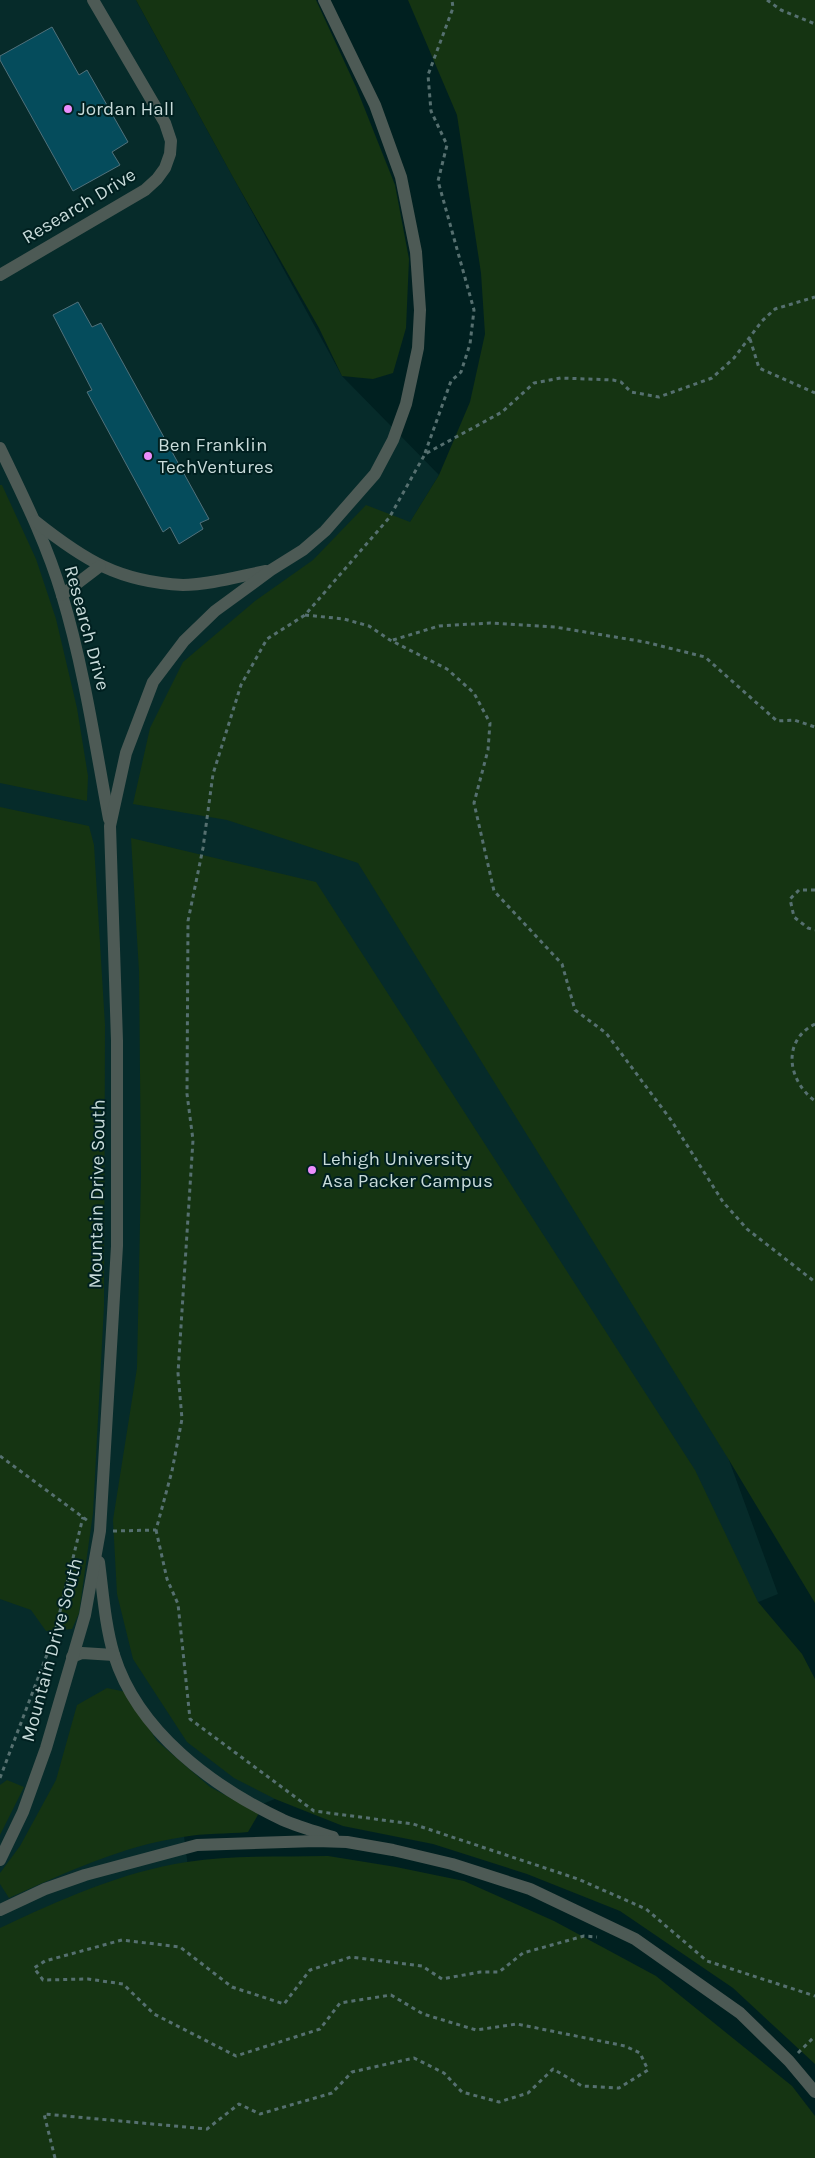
<svg xmlns="http://www.w3.org/2000/svg" width="815" height="2158" viewBox="0 0 815 2158" font-family="Karla,sans-serif">
<style>
.built{fill:#062b2a}
.green{fill:#153412}
.building{fill:#054c5c;stroke:#51717b}
.lines{fill:none;stroke-linecap:round;stroke-linejoin:round}
.path{stroke:#567070;stroke-width:3;stroke-dasharray:4 4;stroke-linecap:butt}
.minor{stroke:#4d5a55;stroke-width:12}
.poi-dot{fill:#eb8dfc;stroke:#002020;stroke-width:2}
.labels{text-anchor:middle;dominant-baseline:central;stroke-width:4;stroke-linejoin:round;paint-order:stroke}
.poi-label{font-size:19px;fill:#c8dbda;stroke:#002020;text-anchor:start}
.street-label{font-size:19px;fill:#c8dbda;stroke:#002020}
</style>
<rect width="100%" height="100%" fill="#002020"/>
<path class="built" d="M0 0H136L342 376 439 475 395 547 778 1594 184 1836 226 2158H0Z"/>
<g class="green">
<path d="M136 0H316L356 87 395 185 409 259 406 328 393 373 373 379 342 376 319 328 234 179Z"/>
<path d="M408 0H815V1603L729 1460 358 863 227 820 133 804 150 728 183 662 255 601 313 560 366 505 410 522 439 475 470 402 485 334 481 273 457 115Z"/>
<path d="M0 485H2L36 559 56 619 77 708 88 776 87 801 0 783Z"/>
<path d="M0 807 89 826 94 845 105 1025 104 1306 93 1513 79 1613 72 1629 46 1631 31 1610 0 1599Z"/>
<path d="M131 838 316 882 695 1470 758 1602 802 1654 815 1679V2064L733 1988 620 1911 527 1874 433 1844 343 1826 275 1799 234 1778 187 1742 133 1659 117 1594 113 1520 137 1368 141 1175 139 971Z"/>
<path d="M107 1688 126 1692 157 1741 210 1787 259 1813 248 1832C227 1834 204 1833 183 1837 122 1846 65 1873 9 1898L0 1884V1873L20 1846 56 1780 77 1705Z"/>
<path d="M7 1780 24 1787 0 1835V1785Z"/>
<path d="M328 1856 396 1867 464 1881 554 1921 656 1976 792 2086 815 2116V2158H0V1928C60 1900 121 1872 187 1862 233 1855 281 1857 328 1856Z"/>
</g>
<g class="building">
<path d="M52 27 79 75 87 70 128 142 112 152 120 165 73 191 0 60V56Z"/>
<path d="M78 302 92 327 101 323 209 519 200 523 203 529 179 544 170 527 163 532 87 392 92 390 53 315Z"/>
</g>
<g class="lines">
<g class="path">
<path d="M767 0 781 10 815 24"/>
<path d="M750 339 759 368 815 393"/>
<path d="M425 453 451 381 461 372 470 344 474 310 438 181 447 145 431 111 428 75 453 8 452 0"/>
<path d="M305 615 344 619 369 626 390 640 447 669 474 693 490 723 488 750 474 803 494 891 562 964 575 1010 606 1033 671 1120 723 1202 747 1229 815 1282"/>
<path d="M393 640 439 626 490 623 555 627 645 642 705 657 777 721 794 720 815 727"/>
<path d="M815 890H799L790 899 794 917 808 928 815 930"/>
<path d="M815 1024C781 1041 788 1081 815 1101"/>
<path d="M0 1456 88 1521"/>
<path d="M156 1530 167 1579 178 1604 190 1719 314 1811 413 1824 578 1879 646 1909 707 1961 815 1996"/>
<path d="M113 1531 156 1530 172 1471 182 1419 178 1373 193 1140 187 1094 188 921 203 848 213 774 241 685 267 639 305 615 389 518 425 454 502 412 534 383 561 378 613 380 621 382 631 392 659 397 712 378 734 358 762 321 775 309 815 297"/>
<path d="M0 1778 54 1636 83 1517"/>
<path d="M798 2053 815 2036"/>
<path d="M55 2158 44 2114 207 2129 239 2104 260 2114 332 2093 352 2072 414 2058 444 2073 462 2092 499 2102 528 2093 553 2069 582 2086 619 2088 648 2070 640 2053 625 2046 517 2024 476 2030 423 2014 391 1995 340 2003 320 2029 236 2056 154 2014 123 1984 88 1979 43 1980 34 1968 45 1961 122 1940 180 1947 232 1987 284 2004 310 1970 351 1957 422 1966 442 1979 480 1972H499L523 1953 584 1936 597 1937"/>
</g>
<g class="minor">
<path d="M0 275 145 190 157 179 165 168 170 154 171 141 165 123 93 0"/>
<path d="M0 448C23 496 47 544 62 595 84 668 95 744 109 819"/>
<path d="M35 521C84 560 119 582 183 585 210 585 240 576 266 571"/>
<path d="M62 595 100 566"/>
<path d="M99 1562C103 1593 105 1625 114 1655 138 1732 213 1787 283 1820 299 1827 317 1832 333 1837"/>
<path d="M72 1657 82 1653 114 1655"/>
<path d="M0 1860 23 1812 46 1748 85 1615 100 1531 117 1246V1041L110 826 126 753 153 682 184 641 215 611 271 570 303 550 325 531 375 474 393 440 406 404 418 348 420 310 416 252 401 177 375 105 324 0"/>
<path d="M0 1910 45 1889 85 1875 197 1845 316 1841 347 1842 393 1850 452 1864 530 1889 635 1939 740 2013 789 2061 815 2092"/>
</g>
</g>
<g class="poi-dot">
<circle cx="68" cy="109" r="5"/>
<circle cx="148" cy="456" r="5"/>
<circle cx="312" cy="1170" r="5"/>
</g>
<g class="labels">
<g class="poi-label">
<text x="78" y="109">Jordan Hall</text>
<text x="158" y="445">Ben Franklin<tspan x="158" dy="22">TechVentures</tspan></text>
<text x="322" y="1159">Lehigh University<tspan x="322" dy="22">Asa Packer Campus</tspan></text>
</g>
<g class="street-label">
<text transform="translate(79 206) rotate(-31)">Research Drive</text>
<text transform="translate(87 628) rotate(75)">Research Drive</text>
<text transform="translate(97 1194) rotate(-89)">Mountain Drive South</text>
<text transform="translate(52 1650) rotate(-75)">Mountain Drive South</text>
</g>
</g>
</svg>
